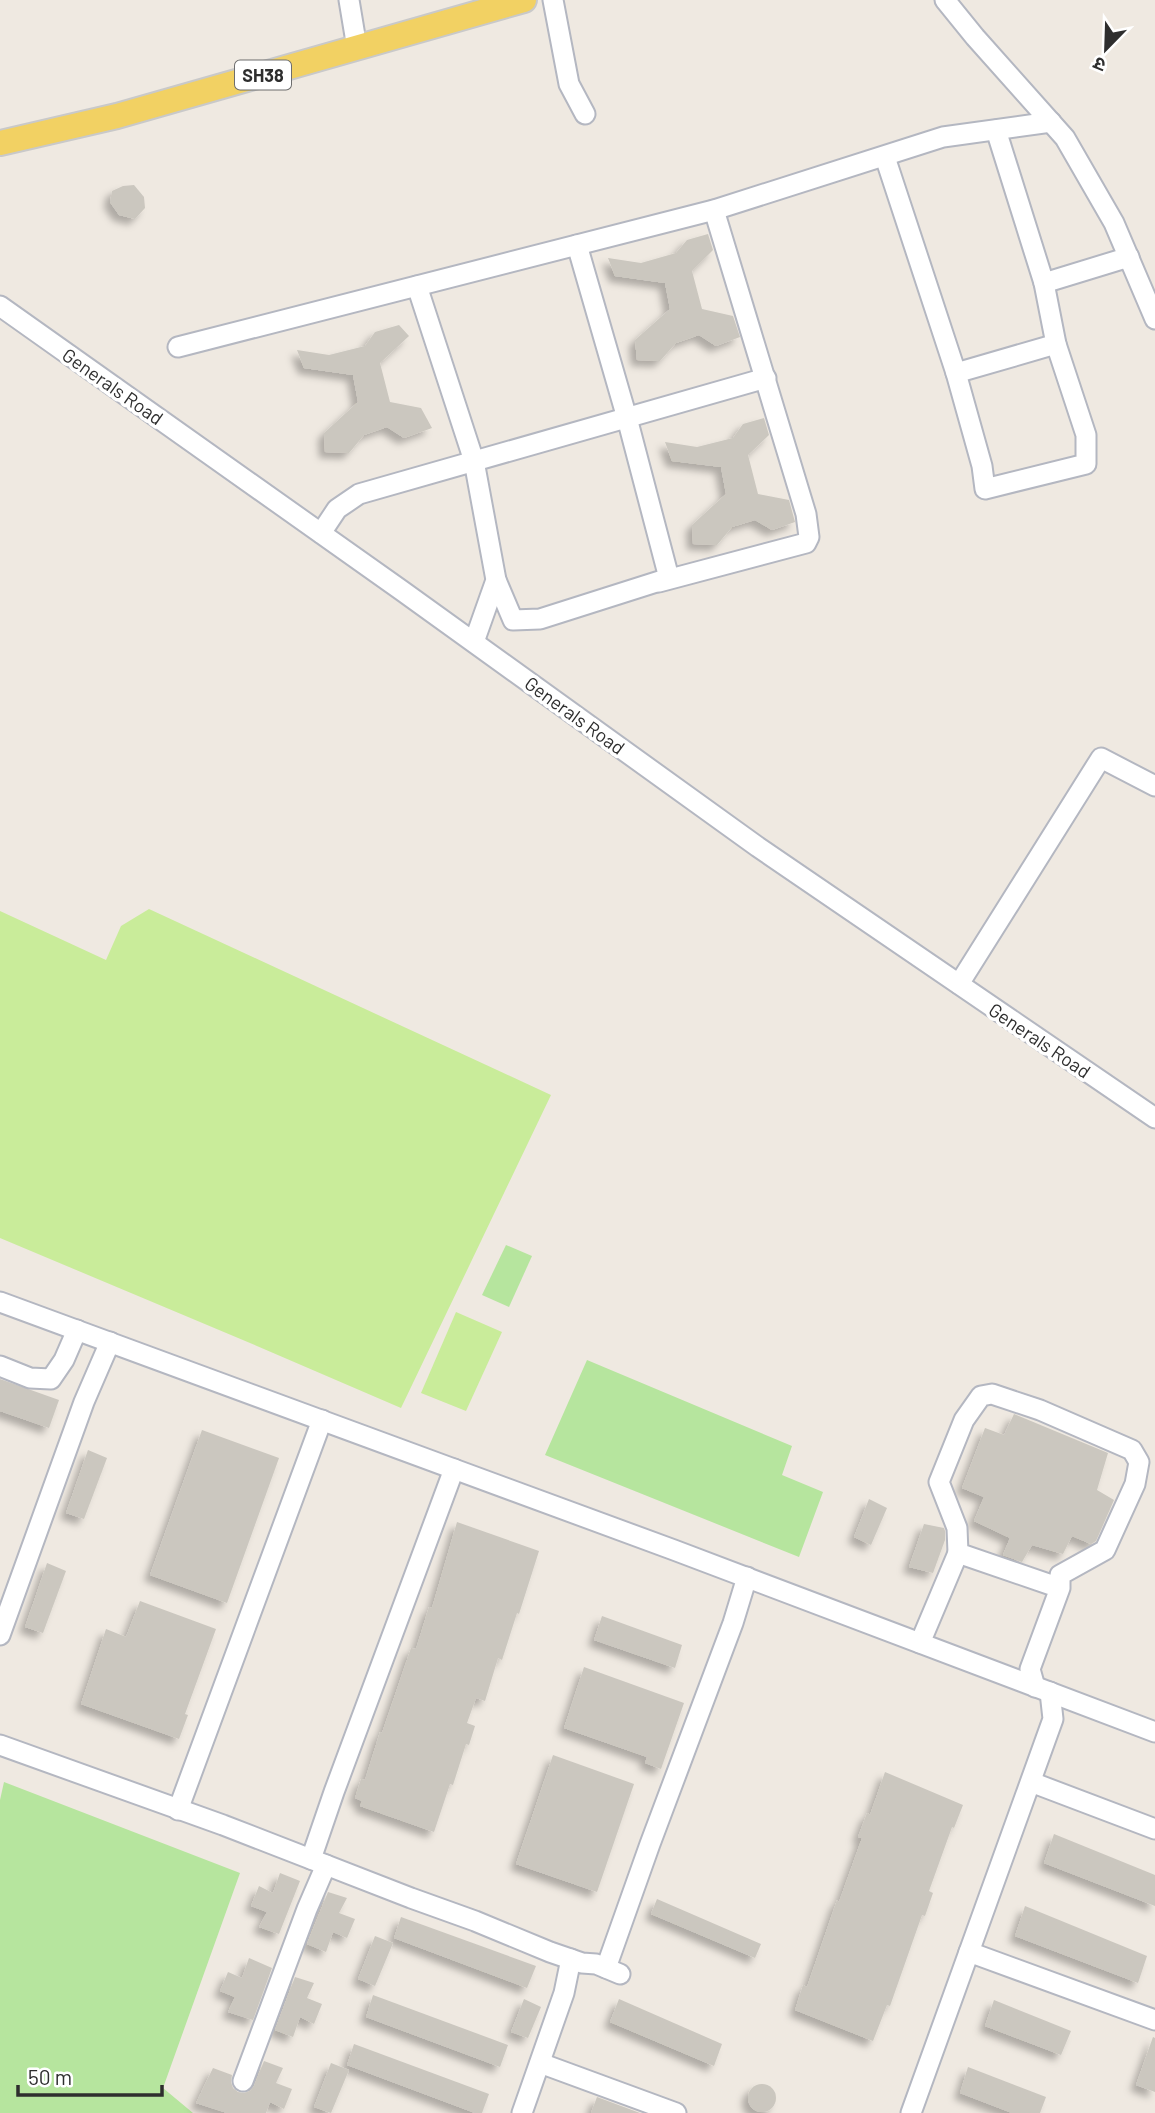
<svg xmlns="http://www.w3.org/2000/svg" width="1155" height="2113" viewBox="0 0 1155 2113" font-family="Barlow,'Noto Sans Devanagari',sans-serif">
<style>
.green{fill:#b6e59e}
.pitch{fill:#c9ec9a}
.building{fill:#cbc7bf;filter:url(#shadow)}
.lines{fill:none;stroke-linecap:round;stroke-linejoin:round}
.minor-casing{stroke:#b4b7c1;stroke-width:23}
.major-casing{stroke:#c9c9c9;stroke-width:28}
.minor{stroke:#fff;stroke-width:19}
.major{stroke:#f2d163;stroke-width:24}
.labels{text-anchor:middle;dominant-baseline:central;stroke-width:7;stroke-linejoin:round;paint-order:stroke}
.shield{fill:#fff;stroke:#6d6d6d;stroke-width:2}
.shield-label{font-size:18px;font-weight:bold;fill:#2e2e2e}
.street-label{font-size:19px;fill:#2e2e2e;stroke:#fff}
</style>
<defs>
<filter id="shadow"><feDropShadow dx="-6" dy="6" stdDeviation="3.5" flood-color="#0004"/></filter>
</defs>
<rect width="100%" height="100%" fill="#efe9e1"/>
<g class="green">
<path d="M506 1245 532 1256 509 1307 482 1295Z"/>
<path d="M587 1360 792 1446 782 1475 823 1492 799 1557 545 1455Z"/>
<path d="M4 1782 240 1873 163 2088 193 2113H0V1800Z"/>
</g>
<g class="pitch">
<path d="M149 909 551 1095 401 1408 250 1343 0 1238V911L106 960 121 926Z"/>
<path d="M456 1312 502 1332 466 1411 421 1393Z"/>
</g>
<g class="building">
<path d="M134 185 144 197 145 208 135 219 119 215 110 202 112 191 123 186Z"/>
<path d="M708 234 713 250 692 271 702 309 733 316 740 337 716 346 699 335 676 343 660 361 637 360 635 340 670 309 665 283 615 276 608 258 641 263 676 253 687 240Z"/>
<path d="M399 325 409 336 380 363 390 402 421 408 432 428 404 438 387 427 364 435 349 453 325 452 324 433 358 402 353 375 304 368 297 350 329 355 365 346 375 332Z"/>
<path d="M764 418 769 435 748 455 758 494 789 500 795 522 772 530 755 520 732 527 717 545 693 544 692 525 726 494 721 467 672 461 665 442 697 447 733 438 743 424Z"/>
<path d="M0 1379 59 1400 49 1428 0 1411Z"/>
<path d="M1014 1414 1108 1453 1097 1490 1114 1500 1096 1541 1091 1544 1072 1536 1063 1554 1032 1545 1022 1562 1003 1555 1010 1538 974 1521 984 1497 962 1488 985 1428 1004 1435Z"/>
<path d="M202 1430 279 1458 227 1603 150 1575Z"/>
<path d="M88 1450 107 1458 84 1519 66 1513Z"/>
<path d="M869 1499 887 1508 871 1545 854 1537Z"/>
<path d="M457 1522 539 1551 519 1614 517 1613 502 1660 498 1658 485 1701 476 1698 467 1723 475 1726 469 1745 466 1744 453 1785 450 1784 434 1832 360 1806 362 1801 355 1798 361 1779 365 1780 380 1732 382 1733 411 1648 416 1649 429 1607 432 1608Z"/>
<path d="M924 1524 944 1528 945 1531V1540L933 1573 909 1567Z"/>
<path d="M47 1563 66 1571 43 1633 25 1627Z"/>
<path d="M140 1601 216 1629 185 1714 188 1715 179 1739 81 1704 106 1629 126 1637Z"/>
<path d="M602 1616 682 1645 675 1668 594 1640Z"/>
<path d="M584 1667 684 1703 661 1769 645 1763 647 1757 564 1728Z"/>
<path d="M553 1755 634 1784 597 1892 516 1864Z"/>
<path d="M885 1772 963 1805 954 1828 952 1827 929 1891 933 1893 925 1916 922 1915 890 2006 887 2005 873 2041 795 2010 803 1985 807 1987 837 1900 839 1902 862 1838 858 1837 867 1813 870 1815Z"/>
<path d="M1054 1834 1155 1875V1906L1044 1863Z"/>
<path d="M280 1873 300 1881 279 1934 259 1927 267 1912 251 1906 259 1886 273 1893Z"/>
<path d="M328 1892 347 1898 339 1913 355 1919 347 1938 333 1932 326 1952 307 1944Z"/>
<path d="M657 1899 761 1944 755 1958 651 1914Z"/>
<path d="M1025 1906 1147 1956 1138 1983 1015 1936Z"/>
<path d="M401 1917 536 1966 527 1988 394 1938Z"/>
<path d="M375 1936 393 1943 375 1986 358 1979Z"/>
<path d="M249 1958 272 1968 253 2020 228 2012 235 1997 220 1991 228 1972 242 1978Z"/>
<path d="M295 1977 314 1983 307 1998 322 2004 314 2024 300 2017 293 2037 275 2030Z"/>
<path d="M373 1995 508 2045 500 2067 366 2017Z"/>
<path d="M524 1999 541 2007 528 2038 511 2032Z"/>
<path d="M619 1999 722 2044 714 2066 610 2022Z"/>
<path d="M994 2000 1071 2031 1061 2055 985 2026Z"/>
<path d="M1153 2037 1155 2038V2092L1136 2085Z"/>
<path d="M354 2044 489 2094 482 2113H475L347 2065Z"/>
<path d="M264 2061 283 2068 276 2083 292 2089 284 2109 270 2102 266 2113H227L196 2103 213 2068 232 2075 231 2082 233 2088 238 2092 244 2093 250 2091 254 2086Z"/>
<path d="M331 2063 349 2070 331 2113 314 2107Z"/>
<path d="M968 2067 1046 2097 1040 2113H1012L960 2093Z"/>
<circle cx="762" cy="2098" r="14"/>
<path d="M597 2097 640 2113H591Z"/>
</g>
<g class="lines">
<defs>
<g id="minor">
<path d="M349 0 357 48"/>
<path d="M553 0 569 84 585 114"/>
<path d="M945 0 975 37 1065 138 1114 223 1155 319"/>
<path d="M885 157 956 373 982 466 985 489 1086 464V435L1056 344 1044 283 996 130"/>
<path d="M1044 283 1129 257"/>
<path d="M417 286 474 461 496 580 474 642"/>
<path d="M0 306 401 590 758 847 1155 1118"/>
<path d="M178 347 714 210 943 137 1051 122"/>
<path d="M956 373 1056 344"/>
<path d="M321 533 337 509 359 494 766 378"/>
<path d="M496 580 513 620 540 619 669 578 627 418 577 245"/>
<path d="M659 582 806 543 809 537 806 514 714 210"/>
<path d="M959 984 1101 758 1155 786"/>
<path d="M0 1302 674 1550 1155 1732"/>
<path d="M0 1366 30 1378 51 1379 64 1360 77 1330"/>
<path d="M0 1635 84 1402 110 1342"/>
<path d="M920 1643 958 1553"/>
<path d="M1035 1687 1030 1669 1060 1588V1575L1105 1550 1135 1484 1139 1462 1132 1450 1040 1410 992 1394 981 1396 964 1420 939 1482 957 1528 958 1553 1060 1588"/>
<path d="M0 1745 223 1825 411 1898 475 1921 550 1952 582 1963 596 1964 620 1974"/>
<path d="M1031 1782 1155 1829"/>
<path d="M178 1810 322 1420"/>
<path d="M311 1859 334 1792 454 1469"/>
<path d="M969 1952 1155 2020"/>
<path d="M606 1968 650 1844 733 1623 747 1577"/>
<path d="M540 2063 676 2113"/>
<path d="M243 2081 307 1909 326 1865"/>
<path d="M522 2113 564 1993 571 1959"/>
<path d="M911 2113 1053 1719 1050 1692"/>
</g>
<path id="major" d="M0 143 117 116 524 0"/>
</defs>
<use href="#minor" class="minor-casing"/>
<use href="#major" class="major-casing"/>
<use href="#minor" class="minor"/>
<use href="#major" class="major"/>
</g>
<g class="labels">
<rect class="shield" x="235" y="60.5" width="56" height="29" rx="5"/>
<g class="shield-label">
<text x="263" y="75">SH38</text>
</g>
<g class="street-label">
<text transform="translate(113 386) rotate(35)">Generals Road</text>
<text transform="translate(575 715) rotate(36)">Generals Road</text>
<text transform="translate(1040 1040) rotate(34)">Generals Road</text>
</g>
</g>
<g transform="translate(1106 49) rotate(203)" stroke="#ffffff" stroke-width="5" paint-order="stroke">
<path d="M0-5L12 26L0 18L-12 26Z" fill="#2e2e2e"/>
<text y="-10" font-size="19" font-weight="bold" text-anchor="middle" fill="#2e2e2e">उ</text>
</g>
<path d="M18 2085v10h144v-10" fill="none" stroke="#2e2e2e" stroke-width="3.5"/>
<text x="28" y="2085" font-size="21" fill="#2e2e2e" stroke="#ffffff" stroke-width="5" paint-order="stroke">50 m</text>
</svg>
